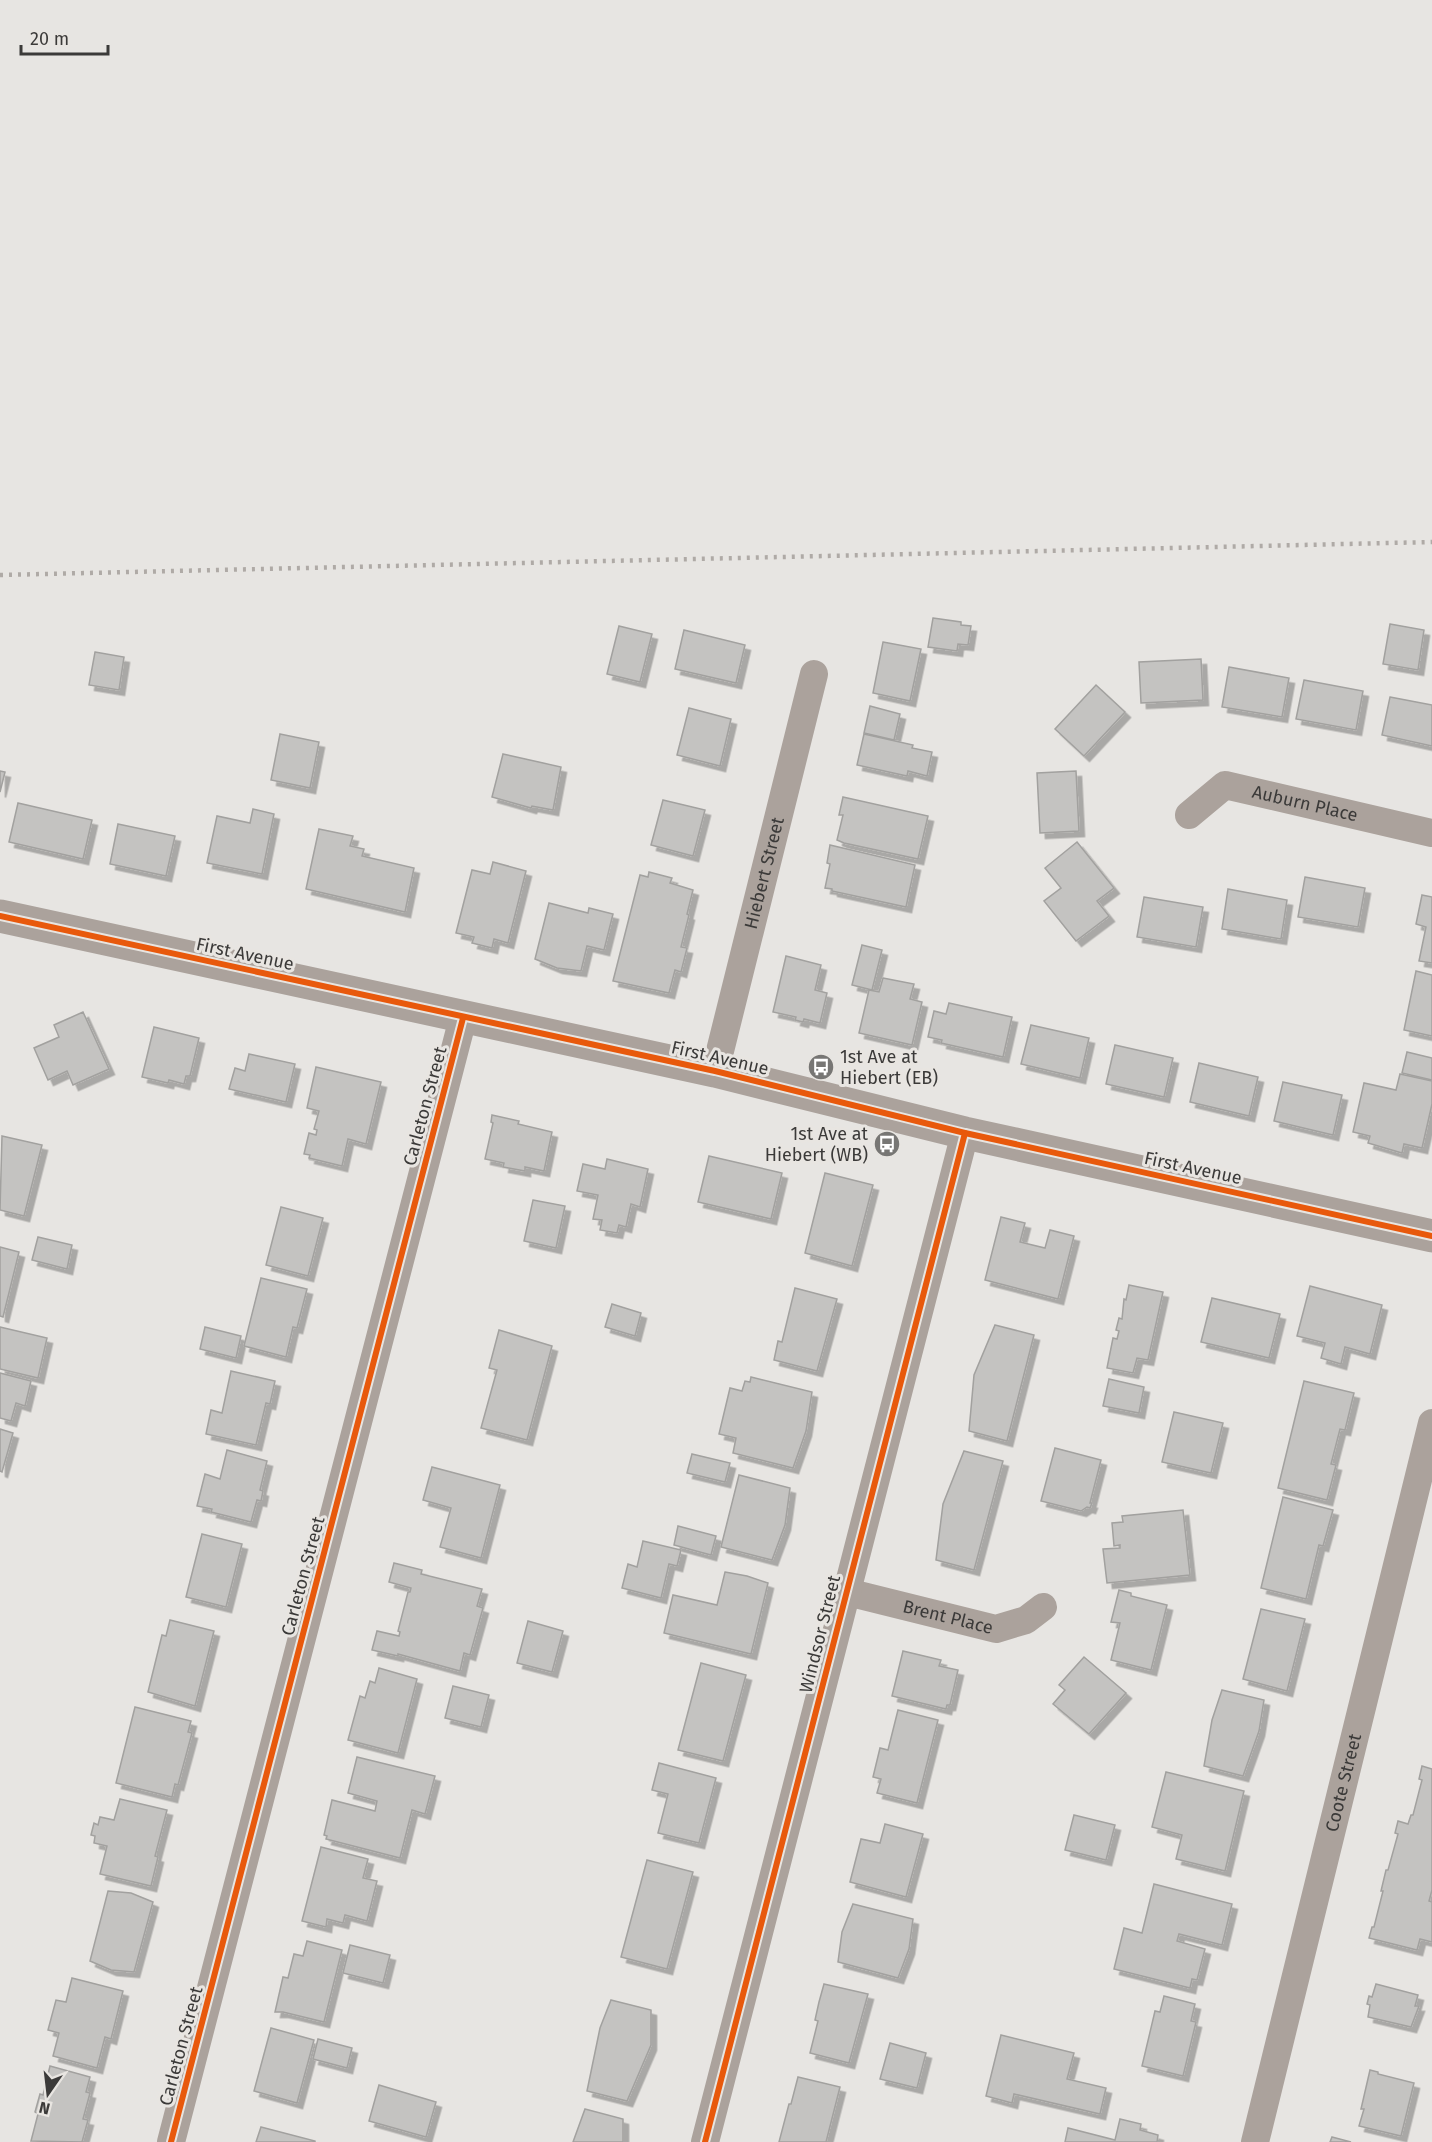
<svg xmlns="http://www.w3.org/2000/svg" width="1432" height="2142" viewBox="0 0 1432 2142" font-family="'Fira Sans',sans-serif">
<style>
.building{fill:#c4c3c1;stroke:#a2a19f;stroke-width:1.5;filter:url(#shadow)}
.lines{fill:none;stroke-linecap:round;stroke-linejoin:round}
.minor{stroke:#aba29c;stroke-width:28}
.tertiary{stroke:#aba29c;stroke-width:33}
.rail{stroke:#afaaa6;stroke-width:4.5;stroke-dasharray:3 6;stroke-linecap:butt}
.cycleway-casing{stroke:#e8e5e1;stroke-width:10}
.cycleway{stroke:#e8590c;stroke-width:6}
.labels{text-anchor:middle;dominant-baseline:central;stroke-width:6;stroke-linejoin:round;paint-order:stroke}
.street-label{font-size:18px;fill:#3b3a39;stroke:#e8e5e1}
.poi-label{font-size:18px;fill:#3b3a39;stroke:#e8e5e1;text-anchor:start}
</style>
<defs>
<filter id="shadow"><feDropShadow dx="5.5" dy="5.5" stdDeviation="0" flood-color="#0004"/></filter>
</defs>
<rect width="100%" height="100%" fill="#e7e5e2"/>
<g class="building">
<path d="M933 618 961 622V625L971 626 968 645 958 644 957 651 928 647Z"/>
<path d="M1390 624 1424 630 1418 670 1383 664Z"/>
<path d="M619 626 652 634 640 682 607 674Z"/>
<path d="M684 630 745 645 736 683 675 669Z"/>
<path d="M883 642 921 649 910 701 873 693Z"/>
<path d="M95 652 124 657 119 690 89 685Z"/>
<path d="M1201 659 1203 700 1141 703 1139 662Z"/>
<path d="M1229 667 1289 678 1282 717 1222 707Z"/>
<path d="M1304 680 1363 691 1356 730 1296 719Z"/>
<path d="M1096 685 1125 712 1084 756 1055 729Z"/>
<path d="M1390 697 1432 705V746L1382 735Z"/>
<path d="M870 706 900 714 894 740 864 733Z"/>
<path d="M689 708 731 719 720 766 677 755Z"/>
<path d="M280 734 319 742 310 788 271 780Z"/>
<path d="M864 734 913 745 912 748 932 752 927 776 908 771 907 776 857 765Z"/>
<path d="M503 754 561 767 553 810 532 806 531 808 492 797Z"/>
<path d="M0 771 5 772 0 792Z"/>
<path d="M1076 771 1079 831 1040 833 1037 773Z"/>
<path d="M843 797 928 816 918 859 844 843 837 840 843 815H839Z"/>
<path d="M663 800 705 810 693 856 651 845Z"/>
<path d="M18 803 92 820 83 859 9 842Z"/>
<path d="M253 809 274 814 262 874 207 863 217 816 250 823Z"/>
<path d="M118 824 175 836 166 876 110 864Z"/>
<path d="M319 829 353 836 350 846 364 849 362 856 414 868 405 912 306 889Z"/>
<path d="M1077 842 1114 888 1097 901 1109 916 1076 941 1044 901 1061 888 1045 868Z"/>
<path d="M830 845 915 865 906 907 832 891V889L825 888 830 864 827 863Z"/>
<path d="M493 862 526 871 508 943 494 939 492 948 472 943 474 937 456 933 472 870 490 874Z"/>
<path d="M649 872 672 878 670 883 693 890 687 914 689 915 681 947 687 948 681 972 675 970 669 993 613 981 640 875 648 877Z"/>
<path d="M1305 877 1365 888 1358 927 1298 917Z"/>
<path d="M1228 889 1287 900 1281 939 1222 929Z"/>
<path d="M1422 895 1432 897V963L1419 961 1426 927 1416 924Z"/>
<path d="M1144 897 1203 907 1196 947 1137 937Z"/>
<path d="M549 903 588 913 589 908 613 914 604 950 587 946 581 971 557 968 535 959Z"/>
<path d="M862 945 882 950 872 990 852 985Z"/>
<path d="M786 956 821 965 815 990 827 993 820 1023 804 1019 803 1022 795 1020 796 1017 773 1012Z"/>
<path d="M1416 971 1432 975V1036L1404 1030Z"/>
<path d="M883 978 914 984 910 999 922 1002 912 1045 859 1033 869 990 879 992Z"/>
<path d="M949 1003 1012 1017 1003 1057 941 1043 942 1040 928 1037 934 1011 946 1014Z"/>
<path d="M83 1012 109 1069 73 1085 67 1071 48 1080 34 1048 59 1037 54 1025Z"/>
<path d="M1031 1025 1089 1038 1080 1078 1021 1064Z"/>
<path d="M154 1027 199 1038 190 1076H186L184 1084 169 1080 168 1083 142 1077Z"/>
<path d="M1115 1045 1173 1058 1164 1097 1106 1084Z"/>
<path d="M1407 1052 1432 1058V1080L1402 1073Z"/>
<path d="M249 1054 295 1064 286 1102 229 1089 235 1068 245 1071Z"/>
<path d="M1199 1063 1258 1077 1249 1116 1190 1102Z"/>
<path d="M316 1067 381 1082 366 1144 348 1139 342 1166 309 1158 310 1155 304 1154 309 1133 316 1135 317 1130 314 1129 319 1111 307 1108Z"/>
<path d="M1400 1074 1432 1081V1104L1422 1148 1404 1144 1402 1153 1368 1143 1370 1136 1353 1132 1364 1083 1396 1090Z"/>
<path d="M1283 1082 1342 1095 1333 1135 1274 1121Z"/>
<path d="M492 1115 519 1121 518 1124 552 1132 544 1171 525 1167V1171L503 1167 504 1163 485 1159 493 1123 491 1122Z"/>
<path d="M2 1136 42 1145 24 1216 0 1210Z"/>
<path d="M709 1156 782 1173 771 1219 698 1202Z"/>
<path d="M607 1159 648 1169 640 1207 631 1204 626 1227 619 1225 617 1233 600 1230 602 1220 593 1219 598 1195 577 1191 583 1164 605 1169Z"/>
<path d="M825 1173 873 1185 852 1266 805 1253Z"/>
<path d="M533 1200 565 1206 556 1248 524 1241Z"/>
<path d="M281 1207 323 1218 308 1276 266 1265Z"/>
<path d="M1001 1217 1025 1223 1020 1242 1045 1248 1050 1230 1074 1236 1058 1299 985 1280Z"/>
<path d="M38 1237 72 1245 67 1269 32 1260Z"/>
<path d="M0 1247 19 1252 3 1317 0 1316Z"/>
<path d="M261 1278 307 1289 297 1328 293 1327 286 1357 244 1346Z"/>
<path d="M1129 1285 1163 1292 1148 1360 1137 1358 1133 1373 1107 1368 1113 1338 1117 1339 1119 1331 1116 1330 1119 1318 1122 1319 1124 1299 1126 1300Z"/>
<path d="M1310 1286 1382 1305 1370 1354 1345 1347 1341 1364 1321 1358 1325 1343 1297 1336Z"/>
<path d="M795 1288 837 1299 817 1371 774 1360 778 1341 782 1342Z"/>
<path d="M1212 1298 1280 1314 1269 1358 1201 1342Z"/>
<path d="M612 1304 641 1313 635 1336 605 1327Z"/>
<path d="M995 1325 1034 1335 1007 1441 969 1431 974 1375Z"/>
<path d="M0 1327 47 1338 38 1378 0 1369Z"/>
<path d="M205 1327 241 1336 236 1358 200 1349Z"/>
<path d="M499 1330 552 1346 527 1440 481 1428 497 1370 489 1368Z"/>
<path d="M231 1371 275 1381 270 1404 266 1403 256 1445 206 1434 211 1410 222 1413Z"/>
<path d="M0 1373 31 1381 25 1406 16 1403 11 1421 0 1418Z"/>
<path d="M751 1377 812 1392 806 1431 793 1468 733 1453 736 1438 719 1434 730 1388 742 1391 745 1381 750 1382Z"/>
<path d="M1109 1379 1144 1387 1139 1413 1103 1406Z"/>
<path d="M1304 1381 1354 1393 1345 1430 1340 1429 1331 1464 1336 1465 1327 1500 1278 1488Z"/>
<path d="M1174 1412 1223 1423 1211 1473 1162 1462Z"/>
<path d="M0 1429 13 1433 2 1472 0 1471Z"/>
<path d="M1055 1448 1101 1460 1090 1503H1092L1090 1508 1087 1507 1081 1511 1041 1501Z"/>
<path d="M227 1450 267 1461 260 1490 263 1491 261 1501 257 1500 251 1522 211 1512 212 1509 197 1506 205 1474 220 1479Z"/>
<path d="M964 1451 1003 1461 974 1570 936 1560 943 1504Z"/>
<path d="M692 1454 730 1463 725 1482 687 1473Z"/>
<path d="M432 1467 500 1485 481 1558 440 1547 451 1508 423 1500Z"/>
<path d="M739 1475 790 1488 785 1525 772 1560 721 1547Z"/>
<path d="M1283 1497 1333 1510 1323 1546 1319 1545 1306 1599 1261 1588Z"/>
<path d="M1183 1510 1190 1575 1107 1583 1103 1549 1120 1548V1545L1114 1546 1112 1523 1123 1522 1122 1516Z"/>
<path d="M678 1526 716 1536 711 1555 674 1545Z"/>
<path d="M202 1534 242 1544 226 1607 186 1597Z"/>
<path d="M643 1541 681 1550 677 1566 669 1564 661 1598 622 1588 628 1564 637 1567Z"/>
<path d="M394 1563 422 1570 421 1574 482 1589 477 1606 483 1608 470 1655 464 1653 460 1671 398 1654V1656L372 1650 377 1631 399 1636 400 1632 398 1631 408 1592H410L411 1588 389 1582Z"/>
<path d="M725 1572 747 1576 768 1583 751 1654 664 1633 673 1595 717 1605Z"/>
<path d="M1119 1590 1131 1593V1596L1167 1605 1151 1670 1111 1660 1120 1623 1111 1622Z"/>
<path d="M1261 1609 1305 1619 1287 1691 1243 1679Z"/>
<path d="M170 1620 214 1631 195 1706 148 1692 162 1635 166 1636Z"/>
<path d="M528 1621 563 1631 552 1672 517 1663Z"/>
<path d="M903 1651 941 1660 939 1666 958 1670 950 1705H947L946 1709 892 1696Z"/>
<path d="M1084 1657 1126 1693 1089 1734 1053 1704 1065 1690 1059 1685Z"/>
<path d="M701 1663 746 1675 723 1761 678 1750Z"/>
<path d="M379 1668 417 1679 398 1753 348 1740 360 1696 365 1698 370 1681 375 1683Z"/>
<path d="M453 1686 489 1695 481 1727 445 1718Z"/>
<path d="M1222 1690 1264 1700 1259 1731 1243 1776 1204 1766 1212 1720Z"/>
<path d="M135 1707 191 1721 188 1732 192 1733 178 1785 175 1784 172 1797 116 1783Z"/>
<path d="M898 1710 938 1720 917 1803 877 1793 881 1779 873 1777 880 1748 888 1750Z"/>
<path d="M357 1757 435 1776 425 1814 412 1810 400 1858 326 1839 327 1836 324 1835 332 1800 375 1811 377 1801 348 1793Z"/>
<path d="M659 1763 716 1778 699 1843 658 1833 668 1794 652 1790Z"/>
<path d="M1422 1766 1432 1769V1890L1429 1901 1432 1902V1942L1420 1939 1417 1950 1369 1938 1372 1927H1374L1383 1891H1381L1386 1870H1388L1398 1834 1395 1833 1398 1821 1408 1824 1411 1815H1413L1422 1780 1419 1779Z"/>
<path d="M1166 1772 1244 1791 1225 1871 1176 1859 1182 1835 1152 1827Z"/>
<path d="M120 1799 167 1810 155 1856 158 1857 151 1886 100 1874 107 1846 94 1843 95 1836 91 1835 94 1823 98 1825 100 1817 114 1820Z"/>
<path d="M1074 1815 1115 1825 1106 1860 1065 1850Z"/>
<path d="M885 1824 923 1834 906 1897 850 1882 861 1839 880 1843Z"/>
<path d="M321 1847 368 1859 363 1878 377 1881 367 1921 345 1915 343 1923 327 1919 326 1927 302 1921Z"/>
<path d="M647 1860 693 1872 667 1969 621 1957Z"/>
<path d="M1154 1884 1232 1904 1222 1945 1179 1934 1177 1941 1205 1949 1197 1980 1192 1979 1190 1988 1114 1969 1124 1928 1142 1933Z"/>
<path d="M108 1891 131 1893 153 1902 134 1972 111 1970 90 1961Z"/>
<path d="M853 1904 913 1919 909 1949 898 1978 838 1962 842 1932Z"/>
<path d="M307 1941 342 1950 324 2022 283 2012H275L283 1977 288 1978 294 1954 303 1956Z"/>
<path d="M350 1945 390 1955 383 1983 343 1973Z"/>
<path d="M72 1978 123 1991 111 2039 105 2037 97 2068 53 2056 59 2033 48 2030 56 2000 66 2002Z"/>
<path d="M824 1984 868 1994 849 2063 810 2053 818 2021 815 2020 819 2002Z"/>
<path d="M1376 1984 1418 1995 1415 2006H1419L1411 2027 1368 2017 1370 2005 1367 2004 1369 1996 1372 1997Z"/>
<path d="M1164 1996 1195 2004 1191 2021 1196 2022 1183 2076 1142 2066 1155 2011 1160 2012Z"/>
<path d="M611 2000 651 2010V2045L627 2101 587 2091 600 2028Z"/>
<path d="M271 2028 314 2040 297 2103 254 2091Z"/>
<path d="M1001 2035 1074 2053 1067 2079 1106 2088 1100 2114 1014 2094 1012 2103 986 2096Z"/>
<path d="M318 2039 352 2048 347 2068 313 2059Z"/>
<path d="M890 2043 926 2053 917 2088 880 2079Z"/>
<path d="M50 2066 90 2077 86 2092 90 2093 83 2119 88 2120 82 2142 31 2141 38 2114 35 2112 40 2094 43 2095Z"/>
<path d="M1370 2070 1378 2072V2074L1414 2083 1401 2136 1359 2126 1364 2109H1361Z"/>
<path d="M798 2077 840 2087 826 2142H779L789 2104H791Z"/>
<path d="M379 2085 436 2102 426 2137 369 2121Z"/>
<path d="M585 2109 623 2119V2142H573Z"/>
<path d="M1120 2119 1141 2124 1140 2130 1158 2135 1157 2142H1065L1068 2128 1115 2140Z"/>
<path d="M261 2127 315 2141V2142H256Z"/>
<path d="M1332 2137 1351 2142H1330Z"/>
</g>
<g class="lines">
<g class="minor">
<path id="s1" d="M1189 815 1225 785 1432 833"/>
<path id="s2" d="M715 1071 814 674"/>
<path id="s3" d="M847 1592 996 1629 1026 1620 1043 1607"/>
<path d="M171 2142 463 1018"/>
<path d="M705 2142 965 1133"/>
<path id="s4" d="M1255 2142 1432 1423"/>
</g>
<path class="tertiary" d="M0 916 715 1071 965 1133 1432 1236"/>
<path class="rail" d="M0 575 1432 542"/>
<defs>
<g id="cycleway">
<path d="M0 916 715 1071 965 1133 1432 1236"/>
<path d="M171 2142 463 1018"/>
<path d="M705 2142 965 1133"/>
</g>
</defs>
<use href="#cycleway" class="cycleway-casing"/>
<use href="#cycleway" class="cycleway"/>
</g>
<defs>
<symbol id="bus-disc" viewBox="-11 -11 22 22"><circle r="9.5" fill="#777674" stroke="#e8e5e1"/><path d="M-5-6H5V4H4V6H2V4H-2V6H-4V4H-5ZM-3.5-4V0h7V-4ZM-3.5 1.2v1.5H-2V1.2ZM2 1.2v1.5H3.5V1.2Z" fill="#fff"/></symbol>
</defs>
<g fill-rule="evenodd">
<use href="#bus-disc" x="806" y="1052" width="30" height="30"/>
<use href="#bus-disc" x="872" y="1129" width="30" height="30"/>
</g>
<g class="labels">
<g class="street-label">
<text stroke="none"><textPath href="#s1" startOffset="129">Auburn Place</textPath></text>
<text stroke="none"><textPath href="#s2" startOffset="204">Hiebert Street</textPath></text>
<text transform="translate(245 954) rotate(12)">First Avenue</text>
<text transform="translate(720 1058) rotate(13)">First Avenue</text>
<text transform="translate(425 1106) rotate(-75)">Carleton Street</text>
<text transform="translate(1193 1168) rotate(12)">First Avenue</text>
<text transform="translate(303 1576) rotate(-75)">Carleton Street</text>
<text stroke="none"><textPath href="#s3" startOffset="104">Brent Place</textPath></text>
<text transform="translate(820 1634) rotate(-76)">Windsor Street</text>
<text stroke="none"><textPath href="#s4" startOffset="370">Coote Street</textPath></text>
<text transform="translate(181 2046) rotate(-75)">Carleton Street</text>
</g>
<g class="poi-label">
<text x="840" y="1057">1st Ave at<tspan x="840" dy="21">Hiebert (EB)</tspan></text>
<text x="868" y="1134" text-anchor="end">1st Ave at<tspan x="868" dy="21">Hiebert (WB)</tspan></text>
</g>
</g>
<g transform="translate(48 2094) rotate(194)" stroke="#e8e5e1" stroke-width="4.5" paint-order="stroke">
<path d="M0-4.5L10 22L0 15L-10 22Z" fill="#3b3a39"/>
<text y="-9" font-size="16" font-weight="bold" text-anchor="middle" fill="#3b3a39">N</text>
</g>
<path d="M21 45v9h87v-9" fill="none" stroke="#3b3a39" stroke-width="3"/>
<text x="30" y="45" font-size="18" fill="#3b3a39" stroke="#e8e5e1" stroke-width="4.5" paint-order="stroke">20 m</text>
</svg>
